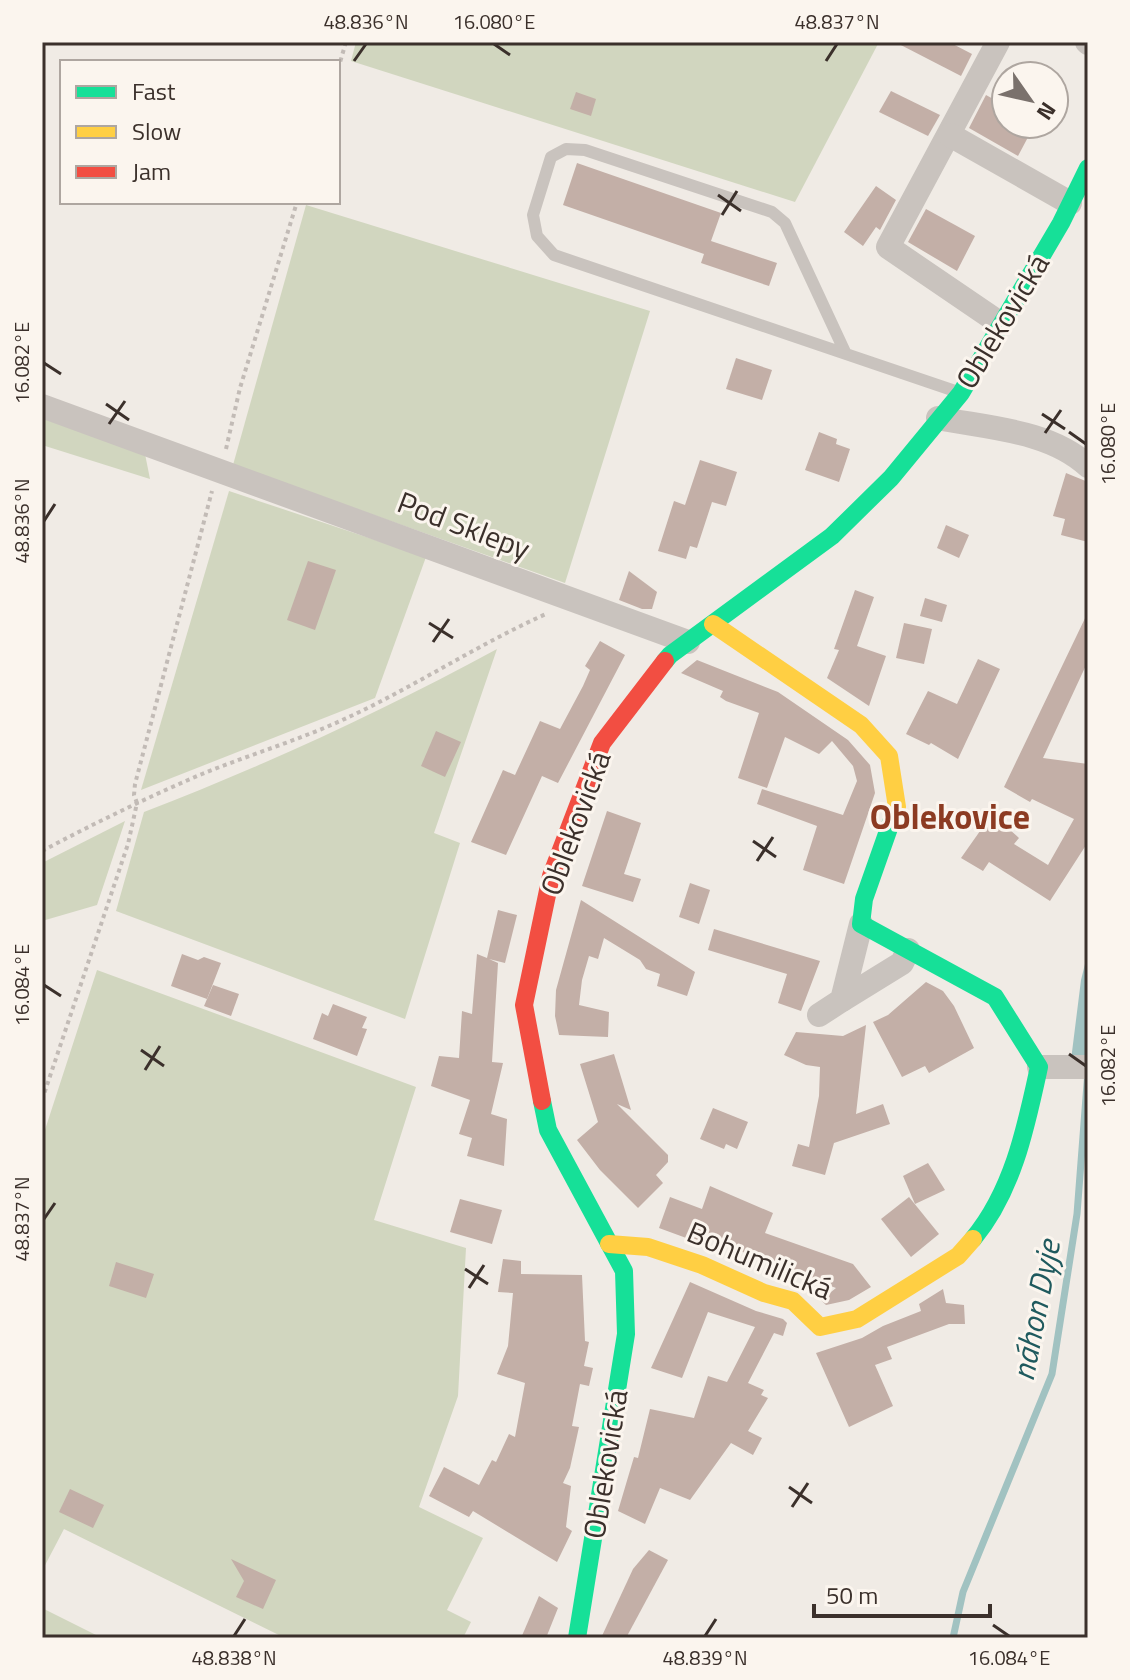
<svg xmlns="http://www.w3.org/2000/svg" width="1130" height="1680" viewBox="0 0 1130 1680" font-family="'Titillium Web',sans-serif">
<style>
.green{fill:#d1d6bf}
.water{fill:#a1c2c1}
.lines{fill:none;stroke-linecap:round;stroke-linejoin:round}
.stream{stroke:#a1c2c1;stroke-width:7}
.building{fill:#c3afa7}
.path{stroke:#c2bbb6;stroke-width:4;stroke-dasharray:4 4;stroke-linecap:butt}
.lane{stroke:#c9c3be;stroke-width:12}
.street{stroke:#c9c3be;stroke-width:24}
.fast{stroke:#16e098;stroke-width:18}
.slow{stroke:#ffcf43;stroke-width:18}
.jam{stroke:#f24e42;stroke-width:18}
.ticks{fill:none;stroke:#3b302b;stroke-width:3}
.labels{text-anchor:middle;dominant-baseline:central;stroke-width:6;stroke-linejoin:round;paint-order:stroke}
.street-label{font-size:30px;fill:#3b302b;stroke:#fbf5ee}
.water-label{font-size:32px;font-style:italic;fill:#1f5a5e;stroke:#fbf5ee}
.quarter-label{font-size:34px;font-weight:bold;fill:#8c3b22;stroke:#fbf5ee}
.neatline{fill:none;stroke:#3b302b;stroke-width:3}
.ticks-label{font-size:20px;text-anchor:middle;fill:#3b302b}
</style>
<rect width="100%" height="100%" fill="#f0ebe5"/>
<g class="green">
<path d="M356 42H879L795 202 351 61Z"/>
<path d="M306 205 650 311 565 583 233 465Z"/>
<path d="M42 418 145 454 150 479 42 445Z"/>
<path d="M229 491 426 557 375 698 141 790Z"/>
<path d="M497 649 434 833 460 843 405 1019 116 911 144 812C266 765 383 711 497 649Z"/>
<path d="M125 821 97 905 42 921V863Z"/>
<path d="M97 970 416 1087 374 1220 466 1248 458 1396 419 1507 483 1538 447 1610 471 1622 463 1638H285L64 1529 42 1571V1139Z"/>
<path d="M42 1608 102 1638H42Z"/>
</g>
<path class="water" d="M1088 952V1062L1071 1060 1081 980Z"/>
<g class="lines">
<path class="stream" d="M953 1638 963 1592 1052 1374 1077 1214 1088 1071"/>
</g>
<g class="building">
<path d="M895 42H949L972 54 961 76Z"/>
<path d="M891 91 940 115 928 136 879 112Z"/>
<path d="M576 92 596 99 591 116 570 109Z"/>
<path d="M986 95 1006 106V124H1035L1018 156 969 128Z"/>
<path d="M577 163 721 213 711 241 777 263 769 286 701 263 704 254 563 205Z"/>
<path d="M876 186 896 200 880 230 876 227 863 246 844 232Z"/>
<path d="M926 209 975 236 957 271 908 242Z"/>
<path d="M736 358 772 370 762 400 726 389Z"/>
<path d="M819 432 837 439 836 444 850 449 839 482 805 470Z"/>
<path d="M700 460 737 472 726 506 712 502 697 548 690 546 686 559 658 551 674 501 685 505Z"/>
<path d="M1066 473 1088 482V542L1061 535 1065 519 1053 516Z"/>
<path d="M946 525 969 535 959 558 937 548Z"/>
<path d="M308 561 336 570 315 630 287 620Z"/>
<path d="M629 571 657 592 652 609H642L619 600Z"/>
<path d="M855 590 874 597 857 646 886 656 869 706 827 678 839 650 834 649Z"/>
<path d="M925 598 947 605 942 622 920 616Z"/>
<path d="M1088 612V661L1043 758 1088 764V842L1050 901 989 862 983 871 961 858 992 814 1019 838 1014 844 1048 865 1074 819 1032 799 1030 802 1004 787Z"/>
<path d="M904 623 932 629 924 664 896 658Z"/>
<path d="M600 641 625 655 558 783 542 776 506 855 471 842 503 770 515 775 540 721 560 729 583 686 590 670 585 666Z"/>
<path d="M978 659 1000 669 958 759 931 743 929 745 906 734 928 691 957 704Z"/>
<path d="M697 660 778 692 848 740 870 765 875 793 844 884 803 870 817 826 757 804 762 789 843 815 857 781 853 766 832 741 819 754 785 737 767 788 738 778 759 713 726 701 720 697 723 691 681 673Z"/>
<path d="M436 731 461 742 445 777 421 766Z"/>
<path d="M607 811 641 823 624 874 641 879 633 902 582 886Z"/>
<path d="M690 883 710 890 699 924 679 917Z"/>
<path d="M581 900 695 972 687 996 657 986 660 974 646 969 640 960 604 938 598 959 589 956 582 980 579 1005 609 1012 608 1037 559 1035 555 1016 556 990Z"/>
<path d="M498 910 517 915 505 963 489 959 498 963 492 1062 503 1063 491 1114 507 1119 504 1166 467 1156 472 1138 459 1134 470 1100 431 1086 439 1056 459 1058 462 1011 472 1014 477 954 487 958Z"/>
<path d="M714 929 820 961 801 1011 778 1003 787 974 708 950Z"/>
<path d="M182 954 198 960 204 957 221 963 207 999 171 986Z"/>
<path d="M926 982 943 991 954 1006 974 1048 929 1073 925 1066 902 1077 873 1022 888 1015Z"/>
<path d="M213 985 239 994 231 1016 204 1006Z"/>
<path d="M333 1004 367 1017 362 1028 367 1029 357 1056 313 1039 322 1013 328 1016Z"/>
<path d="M866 1025 856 1114 883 1104 890 1124 834 1143 825 1175 792 1166 798 1144 809 1147 819 1096 820 1067 806 1065 784 1055 796 1032 843 1036Z"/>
<path d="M614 1054 631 1110 617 1104 668 1155V1162L656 1175 663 1183 638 1208 600 1170 577 1140 598 1122 580 1064Z"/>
<path d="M713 1108 748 1122 737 1149 726 1144 724 1149 700 1139Z"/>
<path d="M928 1163 945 1190 915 1204 903 1176Z"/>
<path d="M710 1186 773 1213 765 1233 853 1264 871 1287 849 1300 826 1305 821 1300 836 1288 711 1240 708 1246 659 1228 670 1197 702 1209Z"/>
<path d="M909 1197 939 1234 911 1257 881 1219Z"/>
<path d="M460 1199 502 1210 492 1244 450 1232Z"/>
<path d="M503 1259 521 1261V1274L582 1275 585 1341 589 1342 584 1366 593 1368 589 1386 580 1384 572 1426 579 1427 570 1468 563 1483 571 1486 566 1527 572 1531 557 1562 473 1511 469 1517 429 1496 444 1467 479 1485 492 1460 496 1462 509 1434 515 1437 525 1383 497 1374 508 1346 513 1293 498 1292Z"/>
<path d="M116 1262 154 1274 146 1298 109 1286Z"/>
<path d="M690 1282 756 1311 783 1319 787 1323 783 1336 774 1333 748 1383 764 1390 761 1395 768 1398 748 1431 762 1438 753 1455 731 1443 690 1500 660 1488 645 1524 618 1511 634 1457 638 1458 650 1409 694 1418 708 1376 727 1382 755 1327 708 1312 682 1378 651 1368Z"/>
<path d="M943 1289 946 1303 964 1305 965 1324H949L887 1347 892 1359 875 1365 893 1406 849 1427 816 1353 862 1338 883 1326 921 1311 919 1304Z"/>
<path d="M70 1489 104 1505 93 1528 59 1512Z"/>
<path d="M649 1550 668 1560 626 1638H601L633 1569Z"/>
<path d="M231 1559 276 1580 263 1609 236 1597 244 1581Z"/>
<path d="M539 1596 558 1608 546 1638H521Z"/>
</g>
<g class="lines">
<g class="path">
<path d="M338 69 346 42"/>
<path d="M226 449 240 388 297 202"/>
<path d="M42 851C95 823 148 797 202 774 251 754 303 739 351 716 417 685 479 644 546 614"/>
<path d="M42 1100 128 844 137 803 134 795 135 784 212 491"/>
</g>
<path class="lane" d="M845 352 785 223 772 212 585 150 566 149 551 157 533 215 537 236 554 255 958 392"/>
<g class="street">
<path d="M998 42 888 247 1001 324"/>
<path d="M1087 42 1088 43"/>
<path d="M950 135 1070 203"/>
<path d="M42 406 688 642"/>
<path d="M938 418C987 428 1049 430 1088 466"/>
<path d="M842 1000 902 963 908 950"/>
<path d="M819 1015 842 1000 861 924"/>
<path d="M1039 1067H1088"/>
</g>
<g class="fast">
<path d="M665 661 670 655 832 536 891 478 961 393 1061 223 1088 168"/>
<path d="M895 811 864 899 861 924 995 997 1039 1067C1026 1127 1013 1191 973 1239"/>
<path d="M542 1101 548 1130 624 1271 626 1334 577 1638"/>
</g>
<g class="slow">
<path d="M713 624 861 725 889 756 897 807 895 811"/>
<path d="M609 1244 648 1247 702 1265 764 1293 793 1301 820 1327 857 1319 958 1256 973 1239"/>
</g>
<path class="jam" d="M542 1101 524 1005 551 876 602 743 665 661"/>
</g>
<path class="ticks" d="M494 44 510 55M354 61 366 44M826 61 837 44M718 195 741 211M722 215 737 191M44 363 61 374M106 404 129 420M1042 414 1065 429M109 424 125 401M1069 432 1086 444M1045 433 1061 410M44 521 55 504M429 623 453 638M433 642 449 619M753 841 776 857M757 861 773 837M44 985 61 996M141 1050 164 1066M1069 1054 1086 1066M145 1070 160 1046M44 1219 55 1203M465 1269 488 1284M469 1288 484 1265M789 1487 812 1503M792 1507 808 1483M993 1625 1009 1636M234 1636 245 1619M705 1636 716 1619"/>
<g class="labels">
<g class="street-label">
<text transform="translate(1002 321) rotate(-59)">Oblekovická</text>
<text transform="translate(464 525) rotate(21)">Pod Sklepy</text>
<text transform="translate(575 823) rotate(-70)">Oblekovická</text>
<text transform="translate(760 1260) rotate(23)">Bohumilická</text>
<text transform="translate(605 1464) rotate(-81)">Oblekovická</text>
</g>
<g class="water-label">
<text transform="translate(1035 1310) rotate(-79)">náhon Dyje</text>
</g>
<g class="quarter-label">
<text x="950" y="816">Oblekovice</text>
</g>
</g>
<rect width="1130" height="1680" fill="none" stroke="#fbf5ee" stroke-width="88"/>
<rect x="60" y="60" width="280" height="144" fill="#fbf5ee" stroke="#aea6a0" stroke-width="2"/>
<rect x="76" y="86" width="40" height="12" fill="#16e098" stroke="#aea6a0" stroke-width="2"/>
<text x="132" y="100" font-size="24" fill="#3b302b">Fast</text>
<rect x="76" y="126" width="40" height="12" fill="#ffcf43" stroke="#aea6a0" stroke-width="2"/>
<text x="132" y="140" font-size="24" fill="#3b302b">Slow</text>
<rect x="76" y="166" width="40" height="12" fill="#f24e42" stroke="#aea6a0" stroke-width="2"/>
<text x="132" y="180" font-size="24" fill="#3b302b">Jam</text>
<g transform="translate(1030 100) rotate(124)"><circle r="38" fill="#fbf5ee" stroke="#aea6a0" stroke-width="2"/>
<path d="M0-6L14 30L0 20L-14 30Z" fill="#7a716c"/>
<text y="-12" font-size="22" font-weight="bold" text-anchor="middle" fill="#3b302b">N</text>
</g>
<path d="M814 1604v12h176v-12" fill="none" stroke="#3b302b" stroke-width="4"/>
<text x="826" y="1604" font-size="24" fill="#3b302b" stroke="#fbf5ee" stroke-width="6" paint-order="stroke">50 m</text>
<rect x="44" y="44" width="1042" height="1592" class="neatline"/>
<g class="ticks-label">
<text x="366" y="29">48.836°N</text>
<text x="494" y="29">16.080°E</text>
<text x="837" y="29">48.837°N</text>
<text transform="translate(22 363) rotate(-90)" y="7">16.082°E</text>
<text transform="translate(1108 444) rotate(-90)" y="7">16.080°E</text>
<text transform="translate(22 521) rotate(-90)" y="7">48.836°N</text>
<text transform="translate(22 985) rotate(-90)" y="7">16.084°E</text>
<text transform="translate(1108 1066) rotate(-90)" y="7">16.082°E</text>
<text transform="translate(22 1219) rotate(-90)" y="7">48.837°N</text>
<text x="234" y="1665">48.838°N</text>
<text x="705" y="1665">48.839°N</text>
<text x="1009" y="1665">16.084°E</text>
</g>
</svg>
